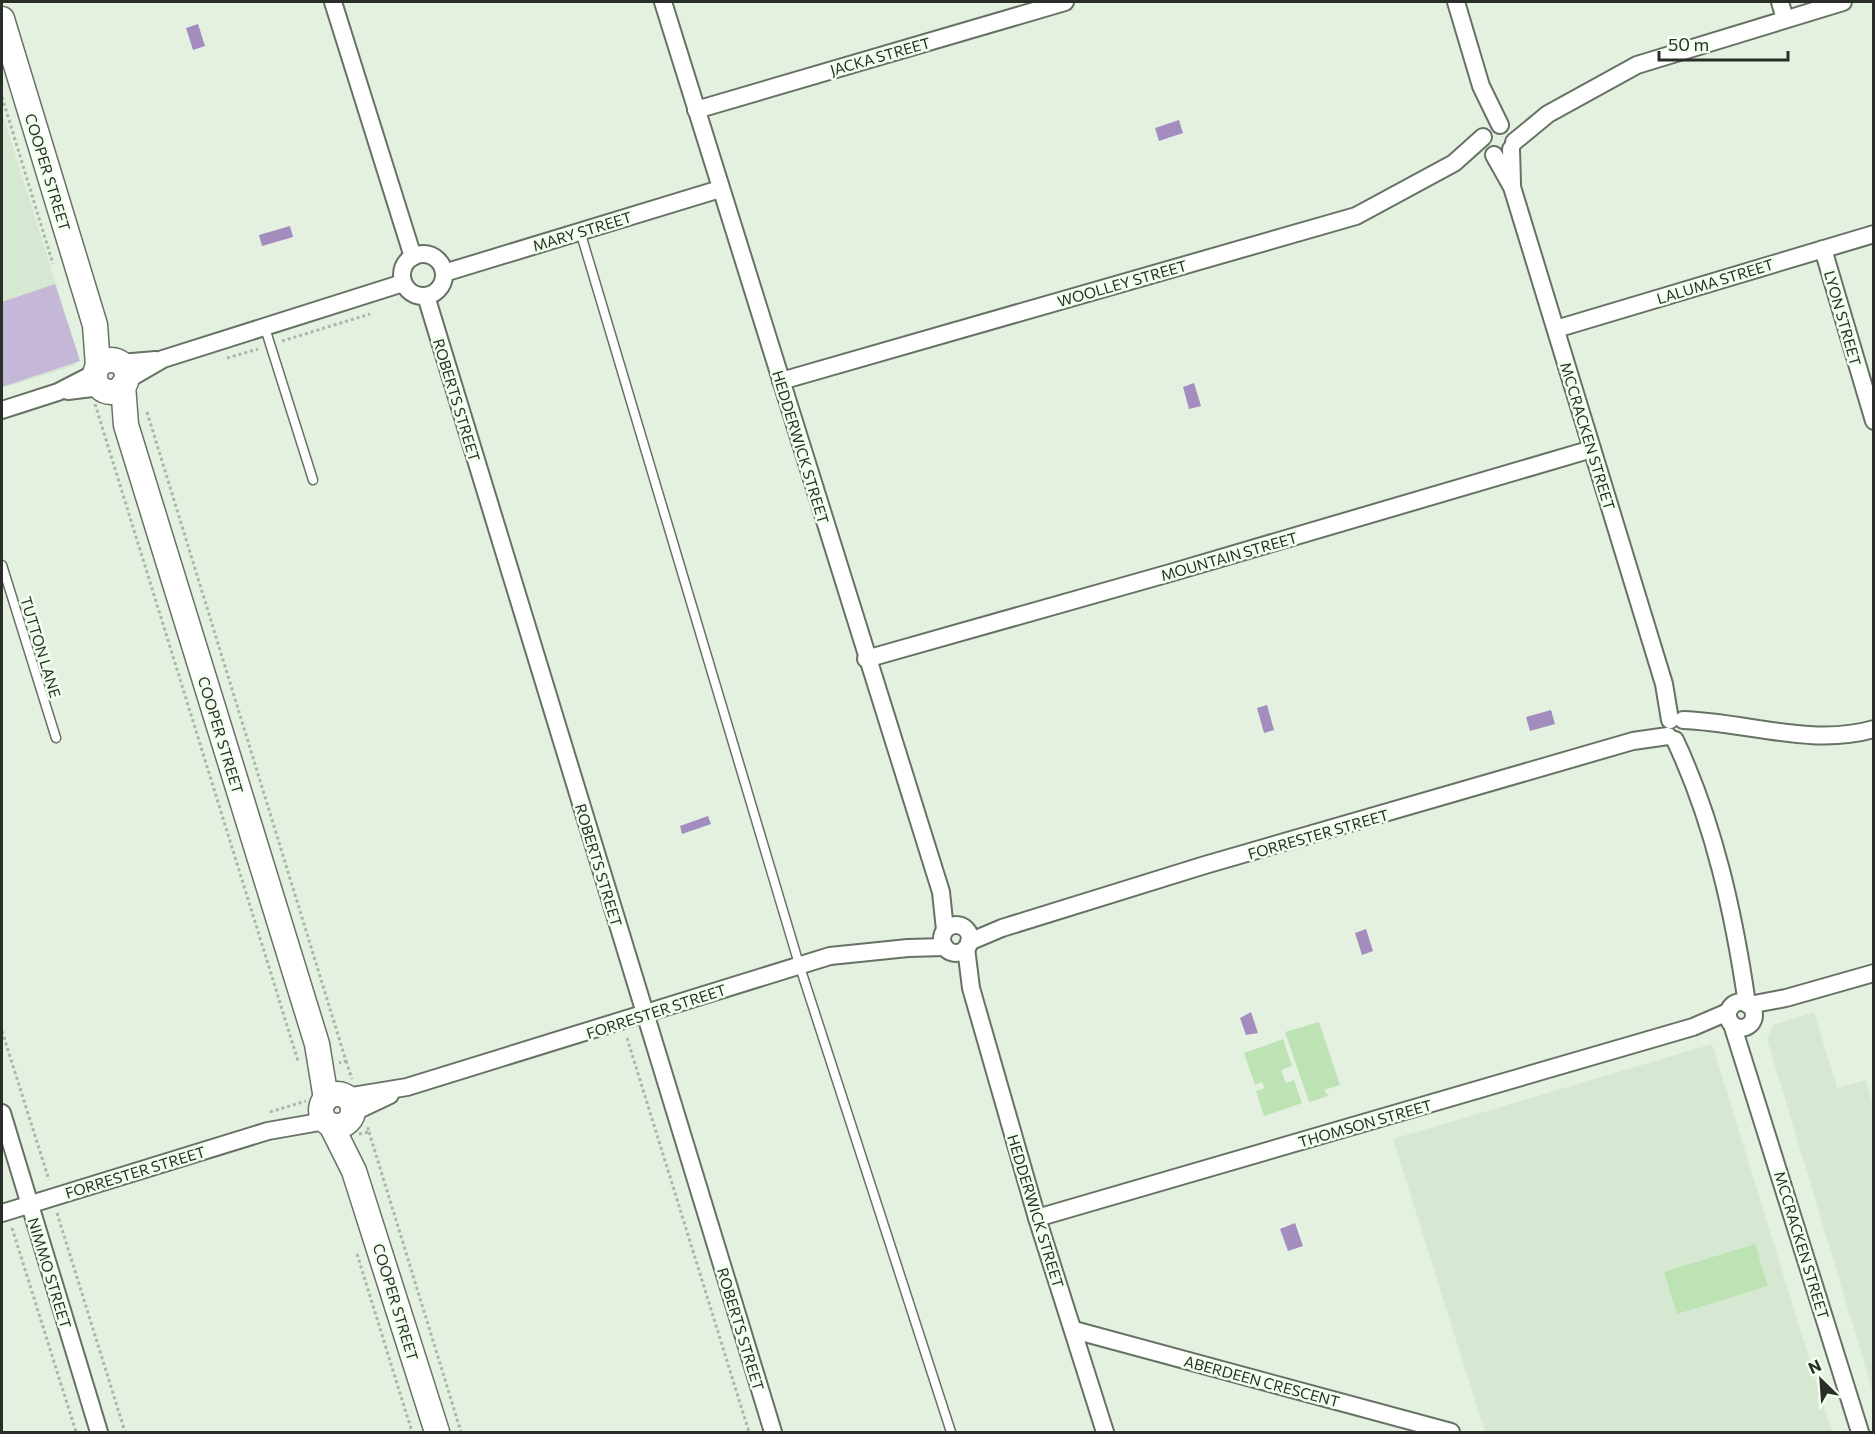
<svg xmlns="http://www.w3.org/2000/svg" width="1875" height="1434" viewBox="0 0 1875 1434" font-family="Commissioner,sans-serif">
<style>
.built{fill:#d6e8d2}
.green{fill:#c4b7d7}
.water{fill:#a28dbe}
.building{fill:#bde3b4}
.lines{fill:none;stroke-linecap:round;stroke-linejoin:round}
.lane-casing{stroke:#667263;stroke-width:11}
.street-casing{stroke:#667263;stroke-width:20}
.secondary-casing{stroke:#667263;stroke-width:27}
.path{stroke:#abb6a9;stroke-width:3;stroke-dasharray:3 3;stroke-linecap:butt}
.lane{stroke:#fff;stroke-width:8}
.street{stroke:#fff;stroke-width:16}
.secondary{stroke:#fff;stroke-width:24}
.labels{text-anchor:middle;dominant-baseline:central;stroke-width:5;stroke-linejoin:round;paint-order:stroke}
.street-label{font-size:15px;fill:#292e28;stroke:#f1ffee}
</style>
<rect width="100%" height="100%" fill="#e4f1e1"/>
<g class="built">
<path d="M2 112 79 357 74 366 2 388Z"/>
<path d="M1814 1012 1837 1088 1866 1080 1873 1106V1392L1767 1039 1773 1025Z"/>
<path d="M1712 1044 1832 1432H1485L1393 1139Z"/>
</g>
<path class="green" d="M55 284 80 361 2 387V302Z"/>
<g class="water">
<path d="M198 24 205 46 193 50 186 28Z"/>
<path d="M1179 120 1183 133 1159 141 1155 128Z"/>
<path d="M290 226 293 237 262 246 259 235Z"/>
<path d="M1194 383 1201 406 1189 409 1183 387Z"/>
<path d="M1267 705 1274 730 1264 733 1257 708Z"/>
<path d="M1551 710 1555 724 1530 731 1526 717Z"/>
<path d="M708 816 711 824 682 834 680 826Z"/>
<path d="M1366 929 1373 951 1362 955 1355 933Z"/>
<path d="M1251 1012 1258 1033 1246 1035 1240 1018Z"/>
<path d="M1295 1223 1303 1246 1288 1251 1280 1229Z"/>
</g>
<g class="building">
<path d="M1319 1022 1340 1085 1324 1090 1328 1096 1309 1102 1285 1032Z"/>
<path d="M1283 1039 1292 1066 1281 1070 1286 1083 1294 1080 1302 1103 1264 1116 1256 1091 1265 1088 1262 1082 1255 1085 1244 1053Z"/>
<path d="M1755 1244 1768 1286 1677 1314 1664 1272Z"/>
</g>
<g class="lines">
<defs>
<g id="lane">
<path d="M580 231 799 964 951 1432"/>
<path d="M265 328 313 480"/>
<path d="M2 565 56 738"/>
</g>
<g id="street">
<path d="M333 2 413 257"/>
<path d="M663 2 941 892 945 930"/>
<path d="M1456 2 1481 86 1500 125"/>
<path d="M1780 2 1785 19"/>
<path d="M696 110 1065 2"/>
<path d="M1514 142 1548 114 1637 65 1843 2"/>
<path d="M1511 149 1512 183"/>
<path d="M1494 155 1512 187 1664 684 1670 720"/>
<path d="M1823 249 1874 421"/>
<circle cx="423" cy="275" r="21"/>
<path d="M444 273 720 189"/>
<path d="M426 296 773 1432"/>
<path d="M1556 329 1874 234"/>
<path d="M120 363 156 360"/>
<path d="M125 381 163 359 403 283"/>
<path d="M781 381 1356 216 1454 163 1483 137"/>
<path d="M68 391 100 387"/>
<path d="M2 410 58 392 95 373"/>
<path d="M866 659 1170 573 1592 449"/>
<path d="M1683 720C1746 722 1812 747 1874 729"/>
<path d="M1675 740C1714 823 1734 914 1747 1004"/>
<circle cx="956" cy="939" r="14"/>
<path d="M969 942 1002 928 1205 865 1633 741 1668 736"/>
<path d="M966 948 971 988 1037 1218 1105 1432"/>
<circle cx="1741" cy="1015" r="13"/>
<path d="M1749 1005 1786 998 1874 973"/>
<path d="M1732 1024 1860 1432"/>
<path d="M346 1097 407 1087 830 956 908 948 945 947"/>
<path d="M2 1113 99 1432"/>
<path d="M352 1113 390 1095"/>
<path d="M2 1213 268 1131 325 1121"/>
<path d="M1037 1218 1693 1027 1728 1012"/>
<path d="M1074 1330 1451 1432"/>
</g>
<g id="secondary">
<path d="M2 19 95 325 98 366"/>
<circle cx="111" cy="376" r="16"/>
<path d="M123 385 126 425 317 1044 326 1099"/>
<circle cx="337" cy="1110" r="16"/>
<path d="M331 1125 354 1171 437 1432"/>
</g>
</defs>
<use href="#lane" class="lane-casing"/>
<use href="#street" class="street-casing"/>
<use href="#secondary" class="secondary-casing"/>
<g class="path">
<path d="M2 97 53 264"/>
<path d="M282 341 370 314"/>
<path d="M227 358 258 349"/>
<path d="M95 404 298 1061"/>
<path d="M147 412 346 1061 339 1063"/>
<path d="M2 1031 49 1180"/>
<path d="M627 1038 749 1432"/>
<path d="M346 1061 352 1079"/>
<path d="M270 1112 306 1101"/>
<path d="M369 1132 461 1432"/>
<path d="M359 1134 369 1132 367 1125"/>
<path d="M57 1213 125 1432"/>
<path d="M12 1228 76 1432"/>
<path d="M357 1254 412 1432"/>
</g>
<use href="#lane" class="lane"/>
<use href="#street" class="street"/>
<use href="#secondary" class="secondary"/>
</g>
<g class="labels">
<g class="street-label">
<text transform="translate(880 56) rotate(-16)">JACKA STREET</text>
<text transform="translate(48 172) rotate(73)">COOPER STREET</text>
<text transform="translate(582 231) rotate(-17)">MARY STREET</text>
<text transform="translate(1715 281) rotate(-17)">LALUMA STREET</text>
<text transform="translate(1122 283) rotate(-16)">WOOLLEY STREET</text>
<text transform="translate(1843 318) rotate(74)">LYON STREET</text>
<text transform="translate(457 400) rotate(73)">ROBERTS STREET</text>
<text transform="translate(1588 436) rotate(73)">MCCRACKEN STREET</text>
<text transform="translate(801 447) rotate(73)">HEDDERWICK STREET</text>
<text transform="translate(1229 556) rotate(-16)">MOUNTAIN STREET</text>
<text transform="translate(41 647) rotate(73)">TUTTON LANE</text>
<text transform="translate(221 735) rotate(73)">COOPER STREET</text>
<text transform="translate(1318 834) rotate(-16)">FORRESTER STREET</text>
<text transform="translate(599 865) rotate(73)">ROBERTS STREET</text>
<text transform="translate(656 1011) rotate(-18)">FORRESTER STREET</text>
<text transform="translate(1365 1123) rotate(-16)">THOMSON STREET</text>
<text transform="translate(135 1172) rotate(-17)">FORRESTER STREET</text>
<text transform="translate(1036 1211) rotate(73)">HEDDERWICK STREET</text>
<text transform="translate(1802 1245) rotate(73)">MCCRACKEN STREET</text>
<text transform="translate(50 1273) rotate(73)">NIMMO STREET</text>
<text transform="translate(396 1302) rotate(73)">COOPER STREET</text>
<text transform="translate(741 1329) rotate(73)">ROBERTS STREET</text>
<text transform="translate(1262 1381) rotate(15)">ABERDEEN CRESCENT</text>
</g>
</g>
<rect width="1875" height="1434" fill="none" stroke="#292e28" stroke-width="6"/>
<g transform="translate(1821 1380) rotate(335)" stroke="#f1ffee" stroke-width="4.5" paint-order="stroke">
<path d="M0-4.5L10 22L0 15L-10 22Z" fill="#292e28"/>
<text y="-9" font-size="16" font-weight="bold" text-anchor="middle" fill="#292e28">N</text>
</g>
<path d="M1659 51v9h129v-9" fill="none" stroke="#292e28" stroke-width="3"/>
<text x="1668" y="51" font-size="18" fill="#292e28" stroke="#f1ffee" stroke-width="4.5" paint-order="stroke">50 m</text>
</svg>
